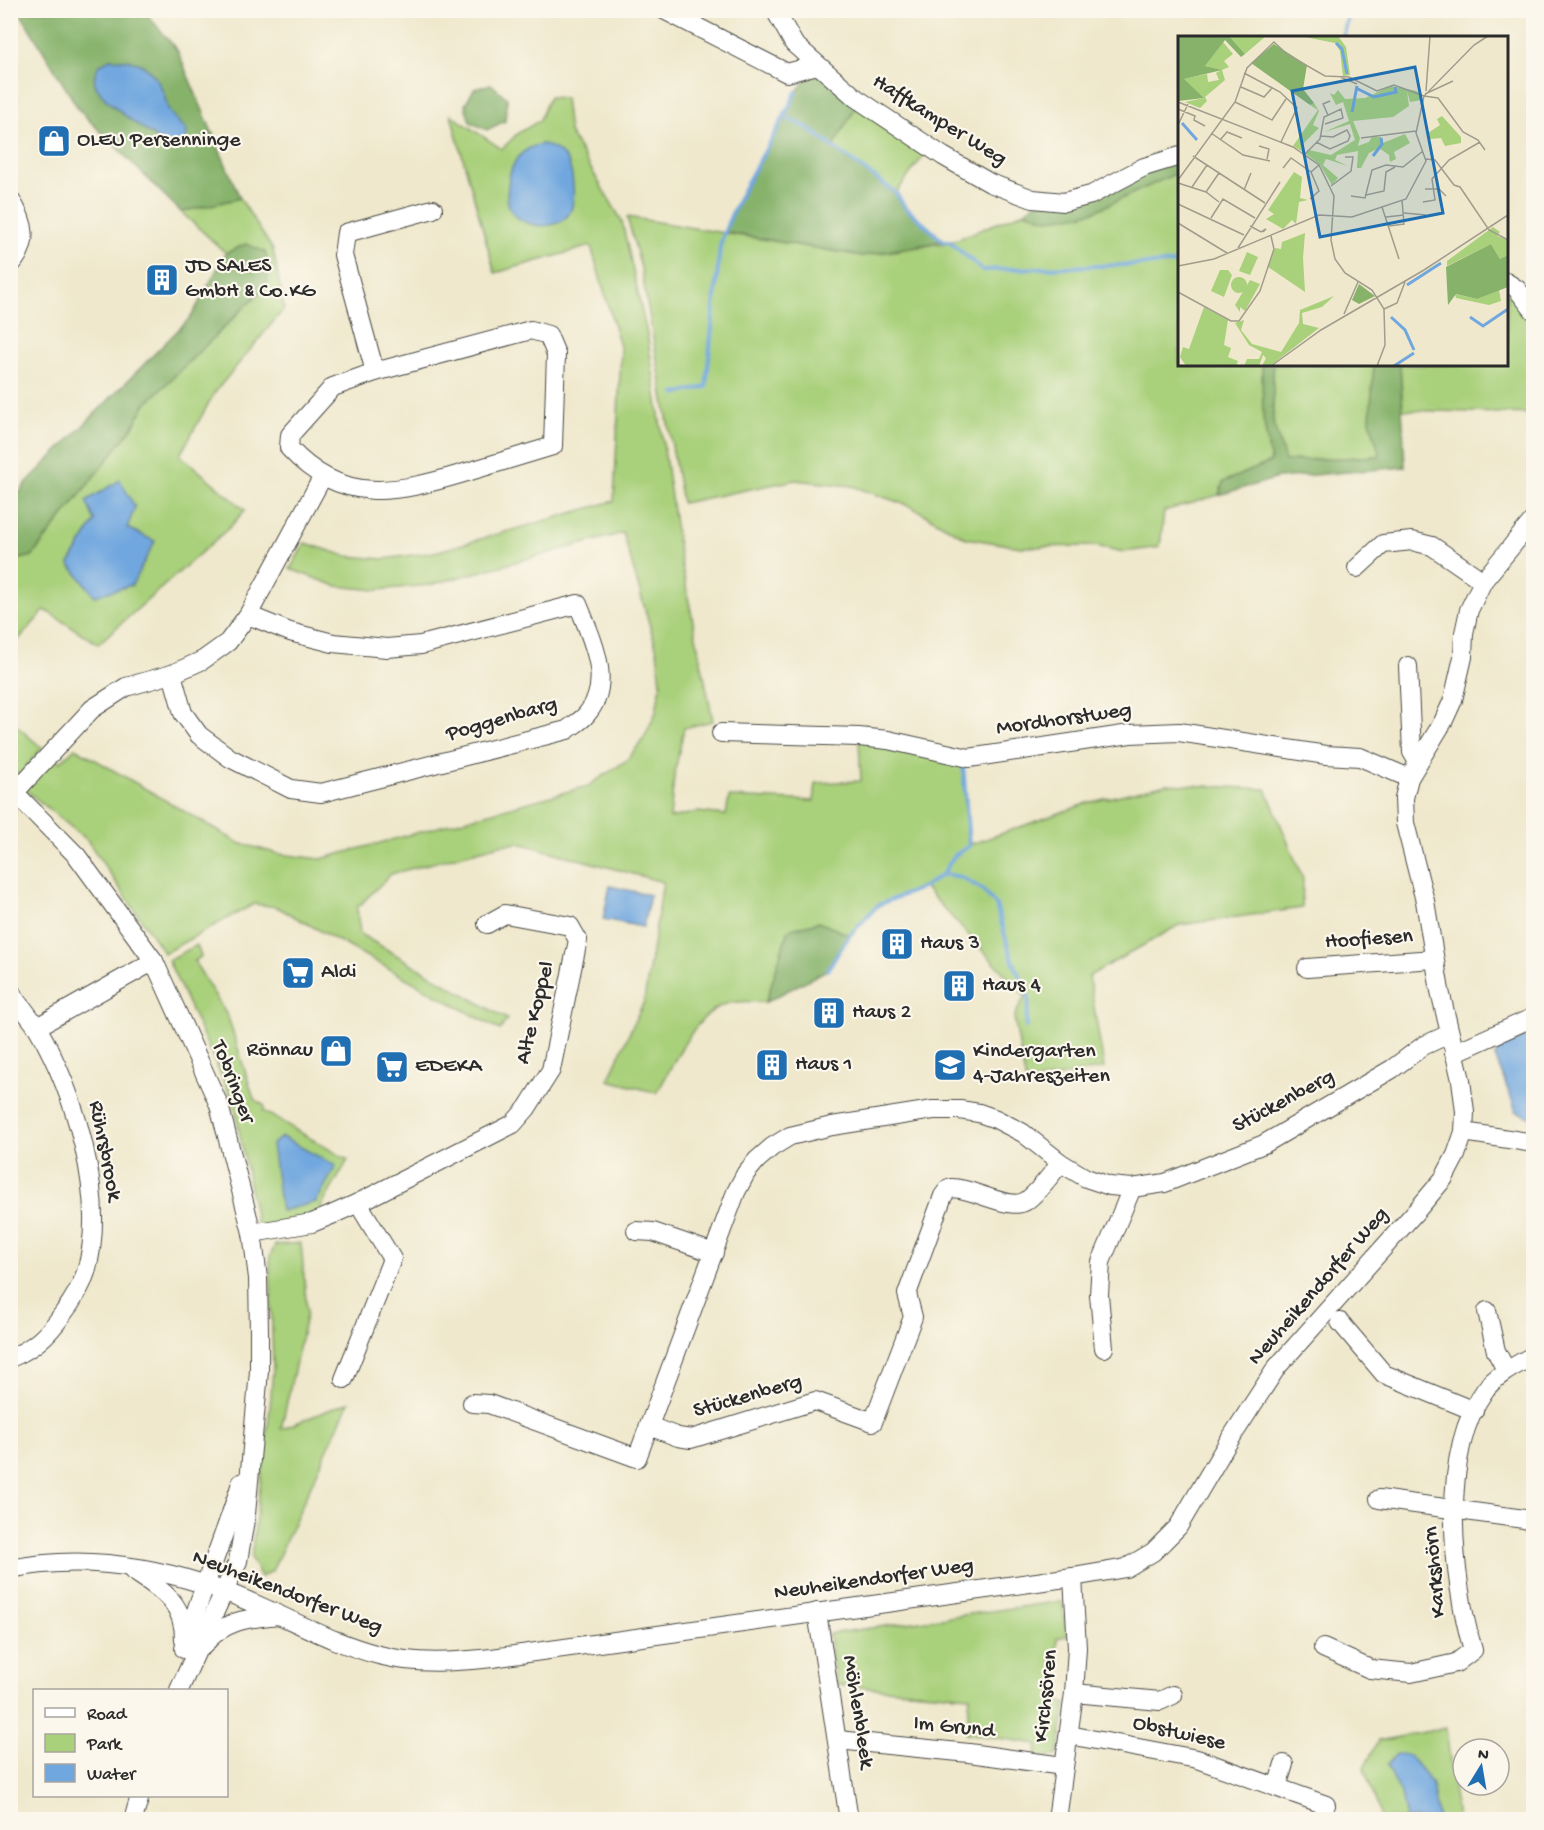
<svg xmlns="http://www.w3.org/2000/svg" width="1544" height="1830" viewBox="0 0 1544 1830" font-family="'Gochi Hand',sans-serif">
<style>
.green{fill:#a9d07a;stroke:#6a7e52;stroke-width:1.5;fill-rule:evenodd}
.forest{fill:#86b26a;stroke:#586e4a;stroke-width:1.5}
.water{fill:#71a7df;stroke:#4e6985;stroke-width:1.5}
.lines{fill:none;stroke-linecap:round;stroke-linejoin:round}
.stream{stroke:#71a7df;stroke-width:4}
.minor-casing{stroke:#484743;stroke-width:20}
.minor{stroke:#fff;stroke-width:18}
.labels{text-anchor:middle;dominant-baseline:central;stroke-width:4.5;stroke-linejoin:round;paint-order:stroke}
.street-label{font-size:22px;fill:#2b2b2b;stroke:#fbf7ec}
.poi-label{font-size:22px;fill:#2b2b2b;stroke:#fbf7ec;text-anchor:start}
.inset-river{fill:none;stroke:#71a7df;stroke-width:3}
.inset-road{fill:none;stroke:#a19c8c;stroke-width:1.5}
.view{fill:#1f6fb2;fill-opacity:0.15;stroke:#1f6fb2;stroke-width:3}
.inset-edge{fill:none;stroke:#2b2b2b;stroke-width:3}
</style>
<rect width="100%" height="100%" fill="#fbf7ec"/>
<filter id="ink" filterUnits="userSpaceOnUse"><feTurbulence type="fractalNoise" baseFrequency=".0167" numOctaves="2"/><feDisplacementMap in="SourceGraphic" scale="12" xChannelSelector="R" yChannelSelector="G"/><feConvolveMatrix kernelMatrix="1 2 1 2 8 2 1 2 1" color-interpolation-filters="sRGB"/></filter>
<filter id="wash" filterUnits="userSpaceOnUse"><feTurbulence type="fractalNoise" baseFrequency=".008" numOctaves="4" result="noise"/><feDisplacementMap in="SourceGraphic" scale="24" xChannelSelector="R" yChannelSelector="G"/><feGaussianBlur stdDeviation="1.35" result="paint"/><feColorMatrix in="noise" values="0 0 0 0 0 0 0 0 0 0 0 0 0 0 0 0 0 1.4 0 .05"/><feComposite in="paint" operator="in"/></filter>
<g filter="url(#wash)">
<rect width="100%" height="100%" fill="#efe8cc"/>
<g class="green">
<path d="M549 97 565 98 569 132 622 221 648 339 679 552 713 721 684 728 674 776 670 818 698 812 726 815 729 797 814 801 816 783 861 781 859 740 963 762 969 845 1088 803 1166 784 1266 789 1303 879 1302 908 1179 925 1089 976 1104 1068 1026 1083 1014 1017 1025 996 924 887 878 905 850 935 818 922 788 930 766 1002C755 1002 740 1000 729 1003 694 1012 674 1064 657 1093L608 1080 644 1001 663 882 519 843 500 845 391 874 357 908 360 934 507 1019 500 1030 277 907 254 904 164 953 87 840 23 788 52 757 60 762 75 748 239 843 279 854 321 859 588 786 627 760 644 738 656 712 661 682 657 651 623 533 430 585 376 590 336 586 290 569 305 543 346 556 384 559 435 552 614 501 621 350 591 246 495 273 451 115 502 149 518 133 539 121Z"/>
<path d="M857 105 927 151 896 193 833 147Z"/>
<path d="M1179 172 1180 364 1262 365 1263 418 1271 462 1223 482 1219 495 1164 511 1160 547 1124 552 1096 546 1021 547 966 538 912 507 852 486 795 480 682 503 641 268 627 217 862 256 950 242 1024 212 1048 219 1095 210Z"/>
<path d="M240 198 273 250 284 309 215 392 180 455 245 510 231 526 98 644 45 610 11 648V561L32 556 132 428 145 405 266 286 246 244 226 253 181 212ZM95 521V596L69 564Z"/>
<path d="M1507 292 1513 296 1533 325V414L1403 410 1400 365 1506 364Z"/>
<path d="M1273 365H1374L1370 420 1381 456 1284 461 1273 421Z"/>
<path d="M11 721 42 748 19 775 11 768Z"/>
<path d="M197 945 201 957 194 961 228 1017 254 1099 265 1106 263 1111 348 1160 312 1223 258 1232 234 1103 168 960Z"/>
<path d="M301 1243 307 1312 281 1429 349 1402 272 1571 261 1577 251 1558 270 1408 273 1368 270 1257 275 1245Z"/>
<path d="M1062 1601 1067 1636 1057 1638 1055 1701 1066 1703 1059 1750 1056 1756 1036 1757 1037 1744 966 1733 970 1696 836 1685 829 1634Z"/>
<path d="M1446 1728 1457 1819H1380L1379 1810 1364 1768 1378 1741Z"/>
</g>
<g class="forest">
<path d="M19 11H144L177 50 240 198 181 212 79 110Z"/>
<path d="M814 70 857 105 833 147 896 193 904 206 943 241 862 256 724 232 735 207 785 117 796 92Z"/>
<path d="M491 84 507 98 505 121 487 130 470 122 465 105 474 89Z"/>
<path d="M1179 159V172L1095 211 1076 216 1048 219 1024 212 1034 204Z"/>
<path d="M246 244 265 252 270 267 266 286 145 405 132 428 32 556 11 561V504L27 482 191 317 226 253Z"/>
<path d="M1262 365H1273V421L1285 461 1380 456 1370 420 1374 365H1400L1405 467 1278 478 1219 495 1223 482 1271 462 1263 418Z"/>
<path d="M818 922 850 935 827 970 766 1002 788 930Z"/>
</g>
<g class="water">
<path d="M110 59C137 59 151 65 163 91 165 96 166 103 168 109 172 117 181 124 187 131L186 139 180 145 172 148C154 136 99 102 95 83 93 77 96 71 99 65Z"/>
<path d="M542 144C552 147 563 152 568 162 573 173 575 195 572 207 565 232 525 230 512 212 506 204 507 194 508 185 510 164 520 148 542 144Z"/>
<path d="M120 480 135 507 127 528 155 541 132 585 95 596 69 564 95 521 86 501Z"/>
<path d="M610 886 650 895 643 927 603 919Z"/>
<path d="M1525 1037 1533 1041V1119L1516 1111 1495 1056 1502 1045Z"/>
<path d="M282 1137 336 1166 316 1202 281 1211 272 1144Z"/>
<path d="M1396 1754 1409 1755 1432 1784 1438 1819H1406L1401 1794 1387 1765Z"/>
</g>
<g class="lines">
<g class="stream">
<path d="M1343 38 1349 12"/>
<path d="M785 117 806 127 896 193 904 206 943 241 950 242 982 270 1180 263"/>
<path d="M675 394 706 387 720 246C736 191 773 144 796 92"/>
<path d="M944 874 961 877 982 889 996 905 1011 956 1029 998 1026 1027"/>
<path d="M827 970 850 935 878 905 924 887 943 874 954 856 969 846 963 763"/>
</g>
</g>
</g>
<g filter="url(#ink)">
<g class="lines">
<defs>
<g id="minor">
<path d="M664 10 787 73 817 65"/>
<path d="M775 10 794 44 856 98 943 156 990 183 1033 199 1064 202 1091 195 1144 167 1180 156"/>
<path d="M10 199C26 223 30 243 10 266"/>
<path d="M1506 282 1517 289 1534 311"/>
<path d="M531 330 548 335 556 354 553 446C523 455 494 464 464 473 397 493 342 506 289 448L290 435 333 387 375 372Z"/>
<path d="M375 372 343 255 346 233 433 209"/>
<path d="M1357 568 1383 544 1412 541 1432 546 1483 581"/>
<path d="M1408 666 1412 752 1418 762"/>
<path d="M172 674 183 713 199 735 230 758 291 789 321 793 567 730C573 725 581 721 586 715 615 683 591 638 578 604L421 645 387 648 333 643 290 632 248 615"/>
<path d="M721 733 859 737 888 740 969 758 1130 734 1179 732 1326 755 1360 757 1409 778"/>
<path d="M10 788 77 856 154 961 219 1105 252 1233 258 1278 259 1332V1371L246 1514 238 1561 179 1690"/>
<path d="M15 792 92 709 126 687 172 674 203 660 228 642 248 615 323 476"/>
<path d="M1307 968 1434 959"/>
<path d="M10 991 37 1027"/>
<path d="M1454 1053 1534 1017"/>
<path d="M1464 1132 1534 1143"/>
<path d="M636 1231 653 1232 714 1253"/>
<path d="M252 1233 312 1223 329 1216 358 1203 513 1124 527 1108 551 1070 578 940 570 926 505 914 487 924"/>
<path d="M1487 1311 1496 1351 1506 1370"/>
<path d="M1340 1322 1384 1374 1474 1411"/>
<path d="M1104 1348 1099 1295 1101 1262 1132 1188"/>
<path d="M10 1358C33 1349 48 1335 62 1315 72 1302 81 1288 86 1272 108 1198 74 1091 37 1027L154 961"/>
<path d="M344 1379 392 1259 358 1203"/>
<path d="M472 1403 489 1404 637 1458 736 1192 746 1173 757 1160 772 1147 790 1136 832 1126 933 1110H960L979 1113 996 1119 1023 1133 1061 1163 1086 1178 1110 1186 1132 1188 1165 1183 1264 1144 1392 1069 1423 1046 1449 1034"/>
<path d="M649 1426 678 1437 691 1439 815 1401 873 1422 913 1317 907 1294 943 1196 949 1188C970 1186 1010 1212 1026 1201 1039 1192 1050 1175 1061 1163"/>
<path d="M1379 1499 1524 1519 1534 1522"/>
<path d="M10 1569C97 1551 187 1572 266 1609 304 1626 339 1645 379 1655 416 1665 455 1662 492 1658L1073 1577 1126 1568 1153 1552 1178 1527 1227 1444 1277 1367 1418 1209 1444 1178 1456 1155 1464 1132 1465 1112 1461 1080 1440 991 1425 901 1405 823 1404 798 1409 778 1443 722 1453 700 1463 657 1464 633 1469 610 1483 581 1534 519"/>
<path d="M132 1570C160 1589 185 1602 184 1640"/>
<path d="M817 1612 849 1820"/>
<path d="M203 1646C222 1620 249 1618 279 1615"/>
<path d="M1323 1648 1370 1669 1411 1673 1456 1663 1473 1650C1452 1579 1439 1454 1485 1390 1497 1374 1517 1365 1534 1355"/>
<path d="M184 1649C200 1592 224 1539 241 1483"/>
<path d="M1074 1693 1160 1701 1173 1695"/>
<path d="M1069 1735 1197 1759 1326 1805"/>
<path d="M838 1740 969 1753 1063 1766"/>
<path d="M1277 1787 1284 1764"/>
<path d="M133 1820 140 1796"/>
<path d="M1057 1820 1074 1693 1077 1648 1073 1577"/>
</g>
</defs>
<use href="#minor" class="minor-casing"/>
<use href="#minor" class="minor"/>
</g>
</g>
<defs>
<symbol id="shop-square" viewBox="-11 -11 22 22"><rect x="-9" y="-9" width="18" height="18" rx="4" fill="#1f6fb2" stroke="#fbf7ec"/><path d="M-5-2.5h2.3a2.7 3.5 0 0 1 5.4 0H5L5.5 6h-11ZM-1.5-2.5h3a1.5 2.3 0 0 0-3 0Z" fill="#fff"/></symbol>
<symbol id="building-square" viewBox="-11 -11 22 22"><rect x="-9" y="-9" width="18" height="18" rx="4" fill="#1f6fb2" stroke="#fbf7ec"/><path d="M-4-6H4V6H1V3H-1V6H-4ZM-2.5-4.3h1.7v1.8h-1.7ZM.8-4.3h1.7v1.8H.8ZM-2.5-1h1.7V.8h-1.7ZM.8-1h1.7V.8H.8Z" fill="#fff"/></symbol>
<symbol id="supermarket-square" viewBox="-11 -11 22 22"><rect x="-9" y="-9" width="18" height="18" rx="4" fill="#1f6fb2" stroke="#fbf7ec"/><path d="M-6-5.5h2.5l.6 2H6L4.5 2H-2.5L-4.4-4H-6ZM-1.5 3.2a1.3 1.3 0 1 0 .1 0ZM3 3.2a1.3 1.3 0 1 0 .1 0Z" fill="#fff"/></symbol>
<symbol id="school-square" viewBox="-11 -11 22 22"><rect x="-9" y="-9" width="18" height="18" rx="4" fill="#1f6fb2" stroke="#fbf7ec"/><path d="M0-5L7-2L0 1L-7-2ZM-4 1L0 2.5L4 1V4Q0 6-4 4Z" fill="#fff"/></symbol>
</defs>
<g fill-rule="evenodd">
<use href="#shop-square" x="35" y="122" width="38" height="38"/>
<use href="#building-square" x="143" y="261" width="38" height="38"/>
<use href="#building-square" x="878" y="925" width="38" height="38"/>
<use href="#supermarket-square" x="279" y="954" width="38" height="38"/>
<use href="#building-square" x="940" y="967" width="38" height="38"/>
<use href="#building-square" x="810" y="994" width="38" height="38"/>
<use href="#shop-square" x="317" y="1032" width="38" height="38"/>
<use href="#building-square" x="753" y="1046" width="38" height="38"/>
<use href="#school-square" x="931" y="1046" width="38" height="38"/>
<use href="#supermarket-square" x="373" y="1048" width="38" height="38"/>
</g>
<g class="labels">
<g class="street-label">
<text transform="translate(939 121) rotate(32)">Haffkamper Weg</text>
<text transform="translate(502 720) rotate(-16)">Poggenbarg</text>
<text transform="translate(1064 720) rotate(-8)">Mordhorstweg</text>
<text transform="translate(1369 940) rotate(-4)">Hoofiesen</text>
<text transform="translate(536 1013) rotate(-76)">Alte Koppel</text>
<text transform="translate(232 1082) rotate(69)">Tobringer</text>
<text transform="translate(1284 1102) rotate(-28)">Stückenberg</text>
<text transform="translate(104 1151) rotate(79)">Rührsbrook</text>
<text transform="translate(1319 1287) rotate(-49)">Neuheikendorfer Weg</text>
<text transform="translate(748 1397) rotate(-16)">Stückenberg</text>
<text transform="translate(1436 1572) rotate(-95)">Karkshörn</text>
<text transform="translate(874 1580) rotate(-8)">Neuheikendorfer Weg</text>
<text transform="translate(287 1593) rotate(21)">Neuheikendorfer Weg</text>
<text transform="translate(1047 1696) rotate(-84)">Kirchsören</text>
<text transform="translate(857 1712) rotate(81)">Möhlenbleek</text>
<text transform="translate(954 1728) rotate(6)">Im Grund</text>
<text transform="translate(1179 1734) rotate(13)">Obstwiese</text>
</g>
<g class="poi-label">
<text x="77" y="141">OLEU Persenninge</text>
<text x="185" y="267">JD SALES<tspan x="185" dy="25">GmbH &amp; Co.KG</tspan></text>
<text x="920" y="944">Haus 3</text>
<text x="321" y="973">Aldi</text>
<text x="982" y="986">Haus 4</text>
<text x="852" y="1013">Haus 2</text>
<text x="313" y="1051" text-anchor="end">Rönnau</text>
<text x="973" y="1052">Kindergarten<tspan x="973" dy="25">4-Jahreszeiten</tspan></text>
<text x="795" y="1065">Haus 1</text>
<text x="415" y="1067">EDEKA</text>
</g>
</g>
<g transform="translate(1178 36)">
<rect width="330" height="330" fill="#efe8cc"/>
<path d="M51 0H88L67 18ZM160 0 168 11 172 39 165 40 162 15 157 7 127 1ZM45 6 55 18 46 25 51 31 44 34 47 44 27 61 29 65 22 72 7 66 26 62 5 43 29 38 30 46 41 44 38 37 43 34 27 30ZM213 50 239 55 244 64 232 66 229 55 231 70 215 81 175 85 182 102 180 110 191 106 194 101H203L205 107 227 98 232 107 216 116 218 123 212 126 211 119 201 112 191 117 183 132H179L180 115 159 119 157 124 170 130 148 123 145 129 160 142 154 149 142 129 128 118 131 114 153 119 177 104 172 88 146 96 171 85 165 66 158 69 152 57 156 59 160 54 167 63 187 62ZM136 67 141 75 135 89 141 92 123 110 127 117 115 110 140 74 132 69ZM264 80 283 101V107L267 110 263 102 252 103 250 97 262 89 259 83ZM116 136 124 141 122 162 130 164 121 166 118 188 114 184 105 193 88 183 96 178 90 174ZM315 191 322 196 319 200 330 204V219L322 223 313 208 269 230V225ZM127 197 125 222 127 256 90 231 97 212 103 213 104 206ZM69 216 80 221 72 239 61 235ZM42 234H50L54 239 46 261 33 255ZM53 249a8 8 0 1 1 16 0a8 8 0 1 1-16 0ZM72 244 82 248 67 275 62 271V276L57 269ZM321 254 323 265 311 269 278 262 277 258 299 263ZM156 260 144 271 124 277 125 288 141 292 92 330H84L88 322 85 319 81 330H66L69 323H81L84 316 71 309 57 287 66 284 63 294 74 308 103 316 121 287 122 274ZM26 271 50 284 46 309 53 312 50 321 60 325 58 330H8L2 321 5 311 11 313Z" fill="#a9d07a"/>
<path d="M0 0H51L67 18 63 21 47 4 27 30 44 34 6 43 26 62 0 65ZM96 8 129 29 125 53 136 67 132 69 73 27ZM313 208 322 223 330 219V251L299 263 278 258 270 269 268 231ZM181 248 197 260 181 268 174 264Z" fill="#86b26a"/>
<path class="inset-river" d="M158 7 164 13 169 38M178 52 196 61 218 56 217 51M174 76 179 50M4 87 19 104M195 120 204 108 203 102M229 249 263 227M213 281 227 294 236 314M292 281 305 290 330 273M216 330 236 317"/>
<path class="inset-road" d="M66 37 102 56 119 72 103 106M162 41 179 48M63 51 86 61 94 52M248 55 252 0M247 58 275 45M246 60 260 62 285 96 300 104 307 114M0 66 115 111 141 129 156 160 153 204 157 223 167 237 194 254 206 273 207 309 199 330M57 66 94 84 108 63M0 73 17 80 16 84 27 90M150 79 145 68 152 65M0 89 10 68M33 97 65 119 92 125M183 102 238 95M42 104 49 96 64 102M138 106 152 113 170 105 172 100 169 94 155 101 143 100M81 110 91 113 89 123M127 118 142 103 146 81 163 73 165 82 147 88M15 120 87 167M248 123 257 124 276 149 282 151 311 194 330 204M105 132 113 122 133 136M0 144 57 66 69 32 96 6 110 19 147 40 171 41 199 55 216 49 246 60M0 147 28 156 41 166M153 150 173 135 175 121H167M14 151 29 129M247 153H261L268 160M66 154 73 137M28 156 41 137M188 159 206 155 208 136 217 131M173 160 187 162 194 134 208 129 225 131 245 115M132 163 141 155 133 136 141 129M245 166 257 164 254 143 271 124 302 106M0 168 66 199M204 171 221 223M226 177 248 179M208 181 226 179M33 182 45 163 77 182M0 187 49 217M72 190 83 196 88 193 85 196M211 190 226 188 224 164M60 212 102 146M0 230 36 223 141 179 174 181 228 163 248 125 238 97 246 60 296 9 310 0M0 256 53 285H61L82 255 96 213 93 200M206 273 219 267 227 246M166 278 180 246M93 330 143 294 246 234 330 179"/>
<path class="view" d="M237 31 265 177 142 201 114 55Z"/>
<rect width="330" height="330" class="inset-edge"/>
</g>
<rect width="1544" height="1830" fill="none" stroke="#fbf7ec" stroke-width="36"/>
<rect x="33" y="1689" width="195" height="108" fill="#fbf7ec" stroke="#a8a59f" stroke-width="1.5"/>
<rect x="45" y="1708" width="30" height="9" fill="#ffffff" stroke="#a8a59f" stroke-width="1.5"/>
<text x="87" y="1719" font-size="18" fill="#2b2b2b">Road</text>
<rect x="45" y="1734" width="30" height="18" fill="#a9d07a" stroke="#a8a59f" stroke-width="1.5"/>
<text x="87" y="1749" font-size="18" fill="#2b2b2b">Park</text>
<rect x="45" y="1764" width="30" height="18" fill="#71a7df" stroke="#a8a59f" stroke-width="1.5"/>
<text x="87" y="1779" font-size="18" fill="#2b2b2b">Water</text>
<g transform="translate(1481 1767) rotate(11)"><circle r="28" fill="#fbf7ec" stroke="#a8a59f" stroke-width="1.5"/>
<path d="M0-4.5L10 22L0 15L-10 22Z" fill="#1f6fb2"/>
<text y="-9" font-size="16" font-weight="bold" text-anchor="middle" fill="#2b2b2b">N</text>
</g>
</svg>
